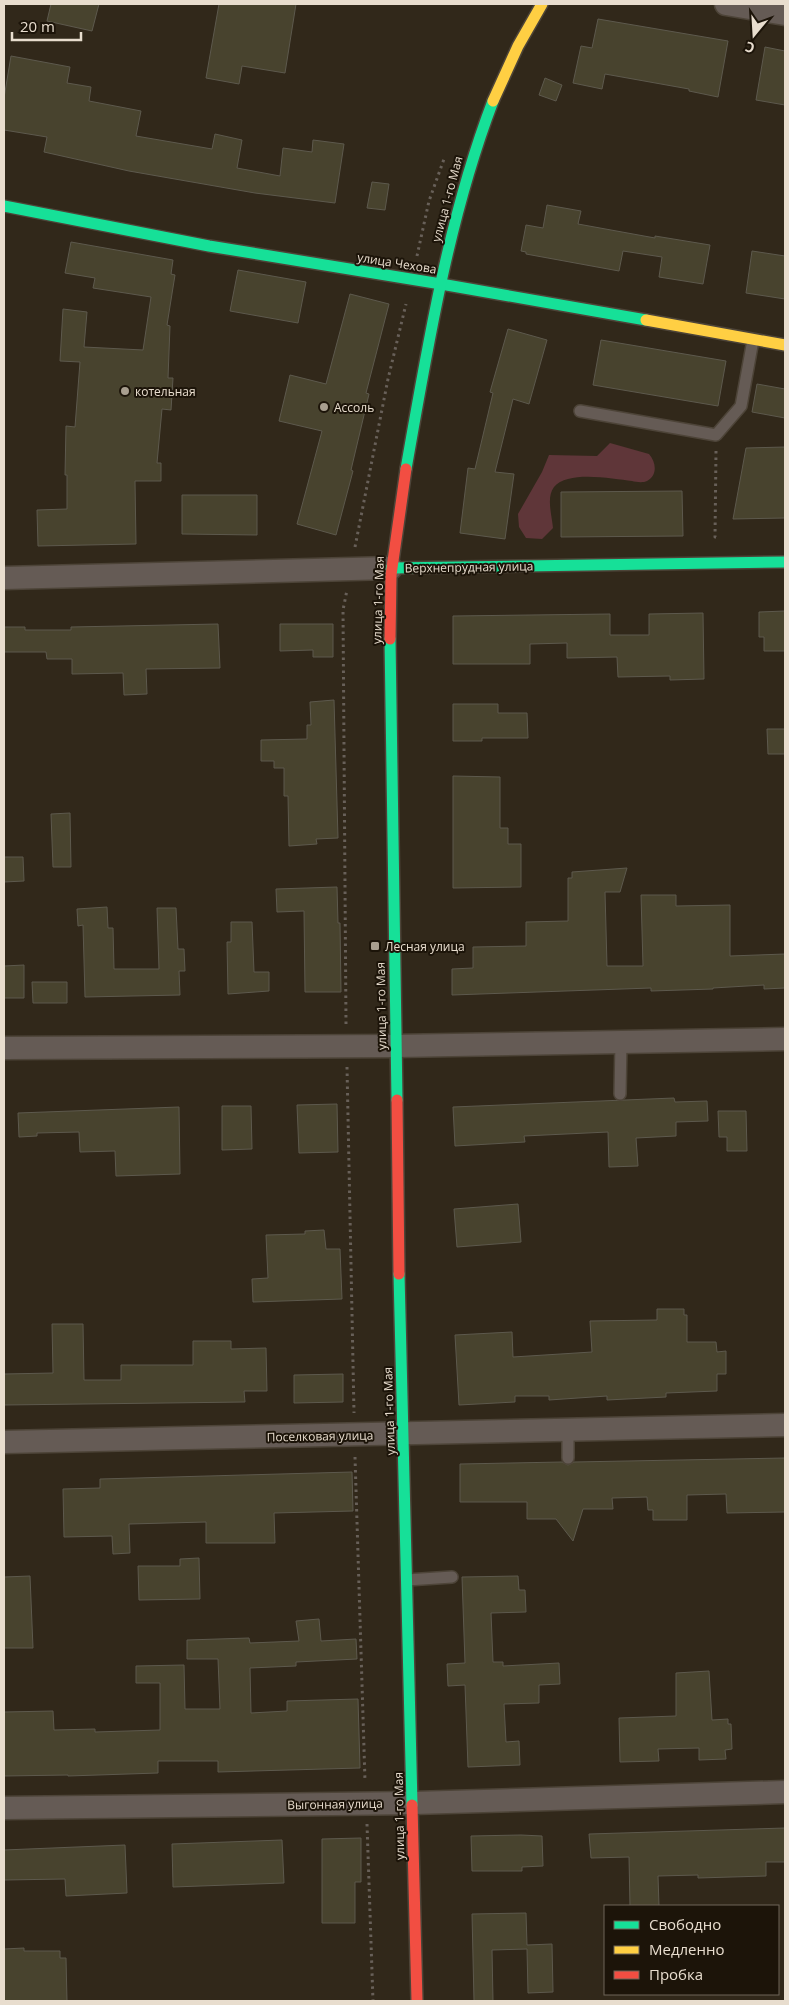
<svg xmlns="http://www.w3.org/2000/svg" width="789" height="2005" viewBox="0 0 789 2005" font-family="'Open Sans',sans-serif">
<style>
.green{fill:#5f3639}
.building{fill:#48432e;stroke:#5d594d}
.lines{fill:none;stroke-linecap:round;stroke-linejoin:round}
.lane-casing{stroke:#4d4438;stroke-width:14}
.street-casing{stroke:#4d4438;stroke-width:25}
.fast-casing{stroke:#4d4438;stroke-width:14}
.slow-casing{stroke:#4d4438;stroke-width:14}
.jam-casing{stroke:#4d4438;stroke-width:14}
.path{stroke:#686059;stroke-width:3;stroke-dasharray:2.5 4;stroke-linecap:butt}
.lane{stroke:#655b55;stroke-width:11}
.street{stroke:#655b55;stroke-width:22}
.fast{stroke:#16e098;stroke-width:11}
.slow{stroke:#ffcf43;stroke-width:11}
.jam{stroke:#f24e42;stroke-width:11}
.poi-dot{fill:#a89e8f;stroke:#1c1409;stroke-width:2}
.labels{text-anchor:middle;dominant-baseline:central;stroke-width:4;stroke-linejoin:round;paint-order:stroke}
.street-label{font-size:12px;fill:#e8ddce;stroke:#1c1409}
.poi-label{font-size:12px;fill:#e8ddce;stroke:#1c1409;text-anchor:start}
</style>
<rect width="100%" height="100%" fill="#31281a"/>
<path class="green" d="M610 443 649 454C656 462 658 475 647 481 643 483 636 482 632 481 613 479 568 470 554 487 546 497 552 516 553 528L542 539 526 538 519 527 518 514 542 472 549 455 597 456Z"/>
<g class="building">
<path d="M51 4H99L92 31 47 21Z"/>
<path d="M219 4H296L285 73 242 66 239 84 206 78Z"/>
<path d="M598 19 728 41 718 97 689 91V89L605 74 602 89 573 83 581 46 592 48Z"/>
<path d="M765 47 785 51V105L756 100Z"/>
<path d="M11 56 70 67 67 83 91 87 89 101 141 111 136 136 212 149 215 134 242 140 237 168 280 176 283 148 312 152 313 140 344 144 335 203 255 193 129 171 44 152 47 137 4 130V98Z"/>
<path d="M545 78 562 85 556 101 539 95Z"/>
<path d="M372 182 389 184 385 210 367 208Z"/>
<path d="M547 205 581 211 578 224 655 238V236L710 245 703 284 659 277 662 257 623 251 619 271 526 254V252L521 251 526 225 543 228Z"/>
<path d="M71 242 173 260 171 274 175 275 167 325 170 326 168 378H173L171 410 162 409 157 463H161V481H135L136 544 38 546 37 510 67 509V475H65L66 426 75 427 80 362 60 361 63 309 87 312 84 347 143 350 151 297 93 288 95 278 65 273Z"/>
<path d="M752 251 785 256V299L746 293Z"/>
<path d="M238 270 306 282 298 323 230 311Z"/>
<path d="M350 294 389 304 366 393 369 394 351 470 353 471 336 535 297 524 322 431 279 421 290 375 326 384Z"/>
<path d="M508 329 547 340 529 404 513 399 495 472 514 474 505 539 460 533 468 468 475 469 493 393 490 392Z"/>
<path d="M601 340 726 361 718 406 593 385Z"/>
<path d="M757 384 785 389V418L752 412Z"/>
<path d="M785 447V518L733 519 746 448Z"/>
<path d="M682 491 683 536 561 537V492Z"/>
<path d="M182 495H257V535L182 534Z"/>
<path d="M785 611V651H764V637H759V612Z"/>
<path d="M703 613 704 679 670 680V676L618 677 617 657 567 658V643L530 644V664H453V616L610 614V635H649V614Z"/>
<path d="M218 624 220 668 146 669 147 694 124 695 123 673 72 674V659H47L46 652H4V627H25V630H71V627Z"/>
<path d="M280 624H333V657H313V650L280 651Z"/>
<path d="M334 700 338 838 316 839 317 844 289 846 288 796H284V768H274V761H261V740L307 739V725H311L310 702Z"/>
<path d="M453 704H498V713H527L528 738H482V741H453Z"/>
<path d="M767 729H785V754H768Z"/>
<path d="M453 776 500 777V828H508V844H521V887L453 888Z"/>
<path d="M70 813 71 867H53L51 814Z"/>
<path d="M4 857H23L24 881 4 882Z"/>
<path d="M627 868 620 892H605L607 966H643L641 895H676V906L730 905V956L785 954V988L764 989V985L713 988V989L651 991V988L452 995V969L473 968V947L526 946V922L568 921V878H572V872Z"/>
<path d="M337 887 338 923H340L341 992H305L304 911 277 912 276 889Z"/>
<path d="M107 907 108 928H113L114 969H159L157 908H176L178 949H184L185 971H179L180 995 85 997 83 925 78 926 77 909Z"/>
<path d="M231 922H252L254 972H269V991L228 994 227 942H231Z"/>
<path d="M24 965V998H4V966Z"/>
<path d="M32 982H67V1003H33Z"/>
<path d="M674 1098 675 1102 707 1101 708 1121 676 1122V1136L636 1138 638 1166 609 1167 608 1132 524 1136 525 1142 455 1146 453 1107Z"/>
<path d="M337 1104 338 1152 299 1153 297 1105Z"/>
<path d="M222 1106H251L252 1149 222 1150Z"/>
<path d="M179 1107 180 1174 116 1176 115 1151 80 1152 79 1132 37 1133V1136L19 1137 18 1113Z"/>
<path d="M718 1111H746L747 1151H727V1137H719Z"/>
<path d="M518 1204 521 1242 457 1247 454 1209Z"/>
<path d="M324 1230 326 1249H340L342 1299 253 1302 252 1279 268 1278 266 1235 305 1234V1231Z"/>
<path d="M657 1309H684V1315H687V1342H716L717 1352 726 1351V1374H717V1391L666 1393V1397L607 1400V1396L549 1400V1396H515V1402L459 1405 455 1335 512 1332 513 1357 592 1352 590 1321 657 1320Z"/>
<path d="M52 1324H83L84 1380H121V1365H193V1341H231V1349L266 1348 267 1391H244L245 1402 4 1405V1374L53 1373Z"/>
<path d="M343 1374V1402L294 1403V1375Z"/>
<path d="M785 1458V1512L727 1513 726 1494 687 1495V1520H653V1510H648L647 1497 612 1498 613 1509H583L573 1541 556 1519H527V1502H460V1464L562 1462 568 1465 574 1462Z"/>
<path d="M352 1472 353 1511 274 1513 275 1543H206V1522L129 1524 130 1553 113 1554 112 1536 64 1537 63 1489 100 1488V1479Z"/>
<path d="M199 1558 200 1599 139 1600 138 1566H180V1559Z"/>
<path d="M30 1576 33 1648H4V1577Z"/>
<path d="M518 1576 519 1590H525L526 1612 491 1613 493 1662H503V1666L559 1663 560 1684 539 1685V1703L504 1704 506 1742 519 1741 520 1765 468 1767 465 1685 448 1686 447 1664 465 1663 462 1577Z"/>
<path d="M319 1619 321 1641 356 1639 357 1659 296 1662V1666L250 1668 251 1713 287 1711V1701L358 1699 360 1768 218 1772V1761H158V1773L68 1776V1775L4 1776V1712L53 1711 54 1730 95 1729V1732L160 1730V1683H136V1666L184 1665 185 1709H220L218 1659H187V1640L249 1638 250 1643 299 1641 296 1621Z"/>
<path d="M709 1671 712 1720 728 1719V1724H731L732 1749 725 1750 726 1759 699 1760V1748L658 1749 659 1761 620 1762 619 1718 676 1716V1673Z"/>
<path d="M785 1828V1862H766V1876L698 1878V1875L658 1876 659 1906H630L629 1857 591 1858 589 1834Z"/>
<path d="M521 1835 542 1836 543 1866 522 1867V1871H472L471 1836Z"/>
<path d="M361 1838V1882H355V1923H322V1839Z"/>
<path d="M282 1840 284 1883 173 1887 172 1844Z"/>
<path d="M125 1845 127 1893 66 1896 65 1879 4 1880V1850Z"/>
<path d="M526 1913 527 1945 552 1944 553 1992 528 1993 527 1949 492 1950 493 2001H474L472 1914Z"/>
<path d="M24 1948V1951H60V1958H66L67 2001H4V1949Z"/>
</g>
<g class="lines">
<defs>
<g id="lane">
<path d="M580 411 716 435 741 406 753 340"/>
<path d="M620 1094 621 1042"/>
<path d="M568 1430V1458"/>
<path d="M407 1580 452 1577"/>
</g>
<g id="street">
<path d="M726 4 785 14"/>
<path d="M4 578 391 568"/>
<path d="M4 1048 396 1046 785 1039"/>
<path d="M4 1442 785 1425"/>
<path d="M4 1808 413 1803 785 1792"/>
</g>
<g id="fast">
<path d="M4 206 209 246 441 284 646 320"/>
<path d="M406 469C428 345 448 219 493 101"/>
<path d="M391 568 785 562"/>
<path d="M390 639 397 1100"/>
<path d="M399 1274 412 1805"/>
</g>
<g id="slow">
<path d="M493 101 518 46 542 4"/>
<path d="M646 320 785 345"/>
</g>
<g id="jam">
<path d="M390 639 391 575 406 469"/>
<path d="M397 1100 399 1274"/>
<path d="M412 1805 417 2001"/>
</g>
</defs>
<use href="#lane" class="lane-casing"/>
<use href="#street" class="street-casing"/>
<use href="#fast" class="fast-casing"/>
<use href="#slow" class="slow-casing"/>
<use href="#jam" class="jam-casing"/>
<g class="path">
<path d="M417 256 429 201 444 159"/>
<path d="M716 451 715 537H718"/>
<path d="M355 547 388 379 406 304"/>
<path d="M346 1024 343 610 347 590"/>
<path d="M347 1067 354 1413"/>
<path d="M355 1457 365 1781"/>
<path d="M367 1824 373 2001"/>
</g>
<use href="#lane" class="lane"/>
<use href="#street" class="street"/>
<use href="#fast" class="fast"/>
<use href="#slow" class="slow"/>
<use href="#jam" class="jam"/>
</g>
<g class="poi-dot">
<circle cx="125" cy="391" r="5"/>
<circle cx="324" cy="407" r="5"/>
<rect x="370" y="941" width="10" height="10" rx="2.5"/>
</g>
<g class="labels">
<g class="street-label">
<text transform="translate(447 199) rotate(-75)">улица 1-го Мая</text>
<text transform="translate(397 263) rotate(9)">улица Чехова</text>
<text transform="translate(469 567) rotate(-1)">Верхнепрудная улица</text>
<text transform="translate(378 600) rotate(-88)">улица 1-го Мая</text>
<text transform="translate(381 1006) rotate(-91)">улица 1-го Мая</text>
<text transform="translate(389 1411) rotate(-92)">улица 1-го Мая</text>
<text transform="translate(320 1436) rotate(-1)">Поселковая улица</text>
<text transform="translate(335 1804) rotate(-1)">Выгонная улица</text>
<text transform="translate(399 1816) rotate(-91)">улица 1-го Мая</text>
</g>
<g class="poi-label">
<text x="135" y="391">котельная</text>
<text x="334" y="407">Ассоль</text>
<text x="385" y="946">Лесная улица</text>
</g>
</g>
<rect width="789" height="2005" fill="none" stroke="#e8ddce" stroke-width="10"/>
<rect x="604" y="1905" width="175" height="90" fill="#1c1409" stroke="#6e6458"/>
<rect x="614" y="1921" width="25" height="8" fill="#16e098" stroke="#6e6458"/>
<text x="649" y="1930" font-size="15" fill="#e8ddce">Свободно</text>
<rect x="614" y="1946" width="25" height="8" fill="#ffcf43" stroke="#6e6458"/>
<text x="649" y="1955" font-size="15" fill="#e8ddce">Медленно</text>
<rect x="614" y="1971" width="25" height="8" fill="#f24e42" stroke="#6e6458"/>
<text x="649" y="1980" font-size="15" fill="#e8ddce">Пробка</text>
<g transform="translate(754 35) rotate(198)" stroke="#1c1409" stroke-width="4" paint-order="stroke">
<path d="M0-4L9 19L0 12L-9 19Z" fill="#e8ddce"/>
<text y="-8" font-size="14" font-weight="bold" text-anchor="middle" fill="#e8ddce">С</text>
</g>
<path d="M12 32v8h69v-8" fill="none" stroke="#e8ddce" stroke-width="2.5"/>
<text x="20" y="32" font-size="15" fill="#e8ddce" stroke="#1c1409" stroke-width="4" paint-order="stroke">20 m</text>
</svg>
